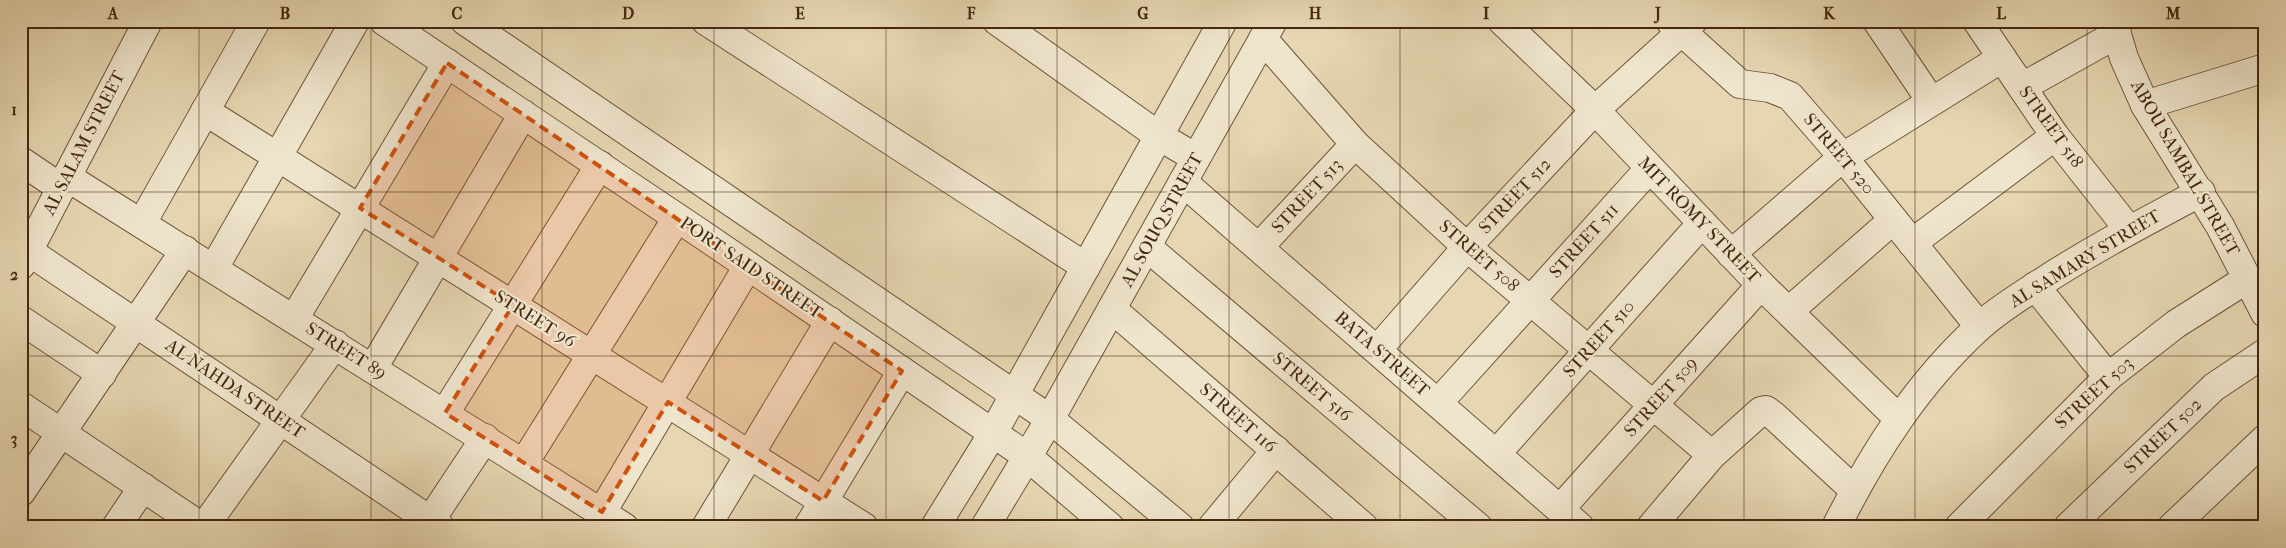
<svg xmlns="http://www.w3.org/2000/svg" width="2286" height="548" viewBox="0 0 2286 548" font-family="'IM FELL French Canon',serif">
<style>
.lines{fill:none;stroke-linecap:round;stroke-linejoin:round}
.minor-casing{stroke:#6e5338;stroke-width:30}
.minor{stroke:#efe5cd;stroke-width:28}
.marked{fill:#d0520d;fill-opacity:0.2;stroke:#d0520d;stroke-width:4;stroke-dasharray:10 6;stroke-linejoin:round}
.grid{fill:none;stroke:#462710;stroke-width:1;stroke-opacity:0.55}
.labels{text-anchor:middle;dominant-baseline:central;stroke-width:4.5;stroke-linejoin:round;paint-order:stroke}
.street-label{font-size:18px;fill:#462710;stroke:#efe5cd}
.neatline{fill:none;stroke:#462710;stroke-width:2}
.grid-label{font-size:16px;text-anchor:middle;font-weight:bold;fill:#462710}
</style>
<rect width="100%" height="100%" fill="#e6d7b2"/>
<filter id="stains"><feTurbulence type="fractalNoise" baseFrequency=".004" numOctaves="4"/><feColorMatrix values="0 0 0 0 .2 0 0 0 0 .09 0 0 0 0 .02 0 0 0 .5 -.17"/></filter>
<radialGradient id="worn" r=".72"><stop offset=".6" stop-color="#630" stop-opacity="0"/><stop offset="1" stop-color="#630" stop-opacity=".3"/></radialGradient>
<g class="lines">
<defs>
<g id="minor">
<path d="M384 21 700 233 1028 457 1110 527"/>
<path d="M465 21 1050 419 1180 527"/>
<path d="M706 21 1086 267"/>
<path d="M997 21 1159 136 1196 158"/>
<path d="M1502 21 1595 110 1761 285 1898 418"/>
<path d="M1670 21 1740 84 1770 88 1790 96 1843 157 1979 326"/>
<path d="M1877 21 1931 101"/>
<path d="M1977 21 2055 136 2129 230"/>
<path d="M2113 21 2124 58 2145 105 2220 226 2265 313"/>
<path d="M1263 39 1355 144 1467 247 1712 455"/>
<path d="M2022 87 2117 34"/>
<path d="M2145 105 2265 68"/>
<path d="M205 111 864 527"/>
<path d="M21 161 61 188"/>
<path d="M67 177 624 527"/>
<path d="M1183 182 1580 527"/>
<path d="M142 223 256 21"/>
<path d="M1912 243 2055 136"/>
<path d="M1147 247 1478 527"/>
<path d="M1259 247 1355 144"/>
<path d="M28 251 440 527"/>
<path d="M1731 254 1843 157 2002 58"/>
<path d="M21 265 148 21"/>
<path d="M214 268 355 21"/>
<path d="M2035 286 2108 377"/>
<path d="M1112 309 1364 527"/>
<path d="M1789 311 1893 220"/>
<path d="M294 319 447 63"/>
<path d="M21 320 102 374"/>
<path d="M1377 350 1467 247 1595 110 1693 21"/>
<path d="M373 368 523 114"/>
<path d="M1438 403 1649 169"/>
<path d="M21 406 202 527"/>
<path d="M445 413 600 165"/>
<path d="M1496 454 1702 223"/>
<path d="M524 463 677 218"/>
<path d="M21 492 185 250"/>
<path d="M1560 509 1761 285"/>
<path d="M602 512 748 266"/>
<path d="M116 527 143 487"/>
<path d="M204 527 335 344"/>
<path d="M426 527 485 438"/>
<path d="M706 527 830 321"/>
<path d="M808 527 902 371"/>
<path d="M935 527 993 433 1223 21"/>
<path d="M985 527 1050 419 1273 21"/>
<path d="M1212 527 1276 450"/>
<path d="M1651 527 1712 455 1761 411 1766 410 1774 416 1854 490"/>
<path d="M1836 527C1873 453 1917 384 1978 328 1996 311 2016 299 2036 286 2089 251 2145 222 2201 192"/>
<path d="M1959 527 2108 377 2176 324 2247 279"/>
<path d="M2068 527 2214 387 2265 353"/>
<path d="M2172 527 2265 439"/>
</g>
</defs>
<use href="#minor" class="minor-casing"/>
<use href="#minor" class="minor"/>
</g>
<path class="marked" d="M447 63 902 371 823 501 668 402 602 512 445 413 513 305 360 208Z"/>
<path class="grid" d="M199 21V527M371 21V527M542 21V527M714 21V527M886 21V527M1057 21V527M1229 21V527M1400 21V527M1572 21V527M1744 21V527M1915 21V527M2087 21V527M21 192H2265M21 356H2265"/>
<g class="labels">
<g class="street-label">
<text transform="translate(2051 127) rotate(54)">STREET 518</text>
<text transform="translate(84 143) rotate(-63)">AL SALAM STREET</text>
<text transform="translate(1839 154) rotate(50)">STREET 520</text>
<text transform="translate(2185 168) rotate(60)">ABOU SAMBAL STREET</text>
<text transform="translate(1307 196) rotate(-47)">STREET 513</text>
<text transform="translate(1515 196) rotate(-47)">STREET 512</text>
<text transform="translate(1162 220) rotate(-61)">AL SOUQ STREET</text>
<text transform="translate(1699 220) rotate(46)">MIT ROMY STREET</text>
<text transform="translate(1584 241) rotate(-48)">STREET 511</text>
<text transform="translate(1479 256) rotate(41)">STREET 508</text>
<text transform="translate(2085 259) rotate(-31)">AL SAMARY STREET</text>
<text transform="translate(751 268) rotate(34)">PORT SAID STREET</text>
<text transform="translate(535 319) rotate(32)">STREET 96</text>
<text transform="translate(1599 339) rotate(-48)">STREET 510</text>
<text transform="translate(346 351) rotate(32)">STREET 89</text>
<text transform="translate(1382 354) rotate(41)">BATA STREET</text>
<text transform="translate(1312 387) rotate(40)">STREET 516</text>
<text transform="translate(235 389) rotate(34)">AL NAHDA STREET</text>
<text transform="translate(2094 393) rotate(-42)">STREET 503</text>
<text transform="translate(1661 397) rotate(-48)">STREET 509</text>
<text transform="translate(1238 418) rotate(41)">STREET 116</text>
<text transform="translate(2163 436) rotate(-44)">STREET 502</text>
</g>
</g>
<rect width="2286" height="548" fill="none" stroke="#e6d7b2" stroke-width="55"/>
<rect x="28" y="28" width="2230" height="492" class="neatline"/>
<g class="grid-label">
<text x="113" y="19">A</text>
<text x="285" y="19">B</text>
<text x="457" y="19">C</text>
<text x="628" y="19">D</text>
<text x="800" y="19">E</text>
<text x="971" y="19">F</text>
<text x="1143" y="19">G</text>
<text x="1315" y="19">H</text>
<text x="1486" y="19">I</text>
<text x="1658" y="19">J</text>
<text x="1829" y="19">K</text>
<text x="2001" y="19">L</text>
<text x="2173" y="19">M</text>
<text x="14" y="115">1</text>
<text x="14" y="280">2</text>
<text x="14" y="444">3</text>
</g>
<rect width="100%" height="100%" filter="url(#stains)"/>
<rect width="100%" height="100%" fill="url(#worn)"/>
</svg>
